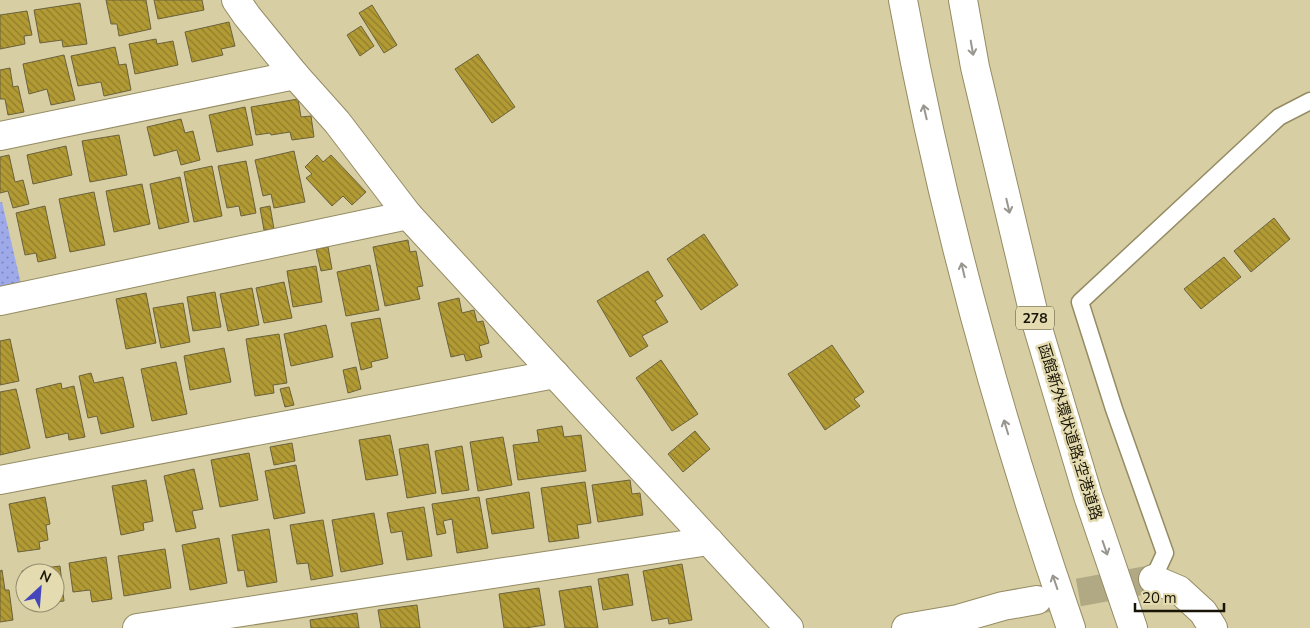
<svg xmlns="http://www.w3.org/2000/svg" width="1310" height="628" viewBox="0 0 1310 628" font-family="'Nunito Sans','Noto Sans JP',sans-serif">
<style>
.park{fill:url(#park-dots)}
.building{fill:url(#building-back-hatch);stroke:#6b623c}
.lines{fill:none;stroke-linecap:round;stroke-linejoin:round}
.tertiary-tunnel{stroke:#b1a984;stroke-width:28;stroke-dasharray:28 14;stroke-linecap:butt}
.service-casing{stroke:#958c64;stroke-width:19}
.minor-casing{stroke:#958c64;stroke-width:30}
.tertiary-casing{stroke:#958c64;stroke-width:30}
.motorway-casing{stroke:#958c64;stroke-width:30}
.service{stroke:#fff;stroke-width:16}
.minor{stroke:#fff;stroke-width:28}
.tertiary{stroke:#fff;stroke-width:28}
.motorway{stroke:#fff;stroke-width:28}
.oneway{stroke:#98968f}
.labels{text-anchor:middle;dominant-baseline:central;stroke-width:5;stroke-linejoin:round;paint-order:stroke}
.shield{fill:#e4dbb0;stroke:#565039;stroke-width:1}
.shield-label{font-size:14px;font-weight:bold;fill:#191506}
.street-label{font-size:15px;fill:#191506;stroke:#e4dbb0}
</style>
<defs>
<pattern id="park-dots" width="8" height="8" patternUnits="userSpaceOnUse" patternTransform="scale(1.25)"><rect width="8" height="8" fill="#9ea9e9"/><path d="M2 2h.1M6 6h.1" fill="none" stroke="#8088bb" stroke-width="1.8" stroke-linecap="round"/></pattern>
<pattern id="building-back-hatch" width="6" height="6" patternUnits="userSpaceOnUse" patternTransform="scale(1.25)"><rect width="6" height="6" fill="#b29b34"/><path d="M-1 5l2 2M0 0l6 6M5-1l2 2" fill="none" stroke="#907d2a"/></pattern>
</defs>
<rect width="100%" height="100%" fill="#d7cea4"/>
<path class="park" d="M0 202H2L21 284 0 288Z"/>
<g class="building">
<path d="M106 0H146L151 29 119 36 117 24H111Z"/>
<path d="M154 0H202L204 10 158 19Z"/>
<path d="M80 3 87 44 63 47 62 40 40 43 34 10Z"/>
<path d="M372 5 397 45 384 53 359 13Z"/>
<path d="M27 11 32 35 24 36 25 44 0 49V15Z"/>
<path d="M229 22 235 46 221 49 223 55 192 62 185 32Z"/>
<path d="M361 26 374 46 360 56 347 35Z"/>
<path d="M156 39 157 44 173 41 178 65 135 74 129 44Z"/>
<path d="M115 47 119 65 126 64 131 90 104 96 101 82 78 86 71 56Z"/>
<path d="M478 54 515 107 492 123 455 69Z"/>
<path d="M64 55 75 100 51 105 47 89 29 94 23 64Z"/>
<path d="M10 68 13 87 18 86 24 112 8 115 5 99H0V70Z"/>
<path d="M298 99 301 117 311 116 314 137 292 140 290 132 271 135 270 133 256 135 251 107Z"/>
<path d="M245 107 253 145 217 152 209 115Z"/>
<path d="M181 119 185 133 193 131 200 160 181 165 177 150 154 156 147 127Z"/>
<path d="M119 135 127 175 90 182 82 141Z"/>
<path d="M66 146 72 175 33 184 27 155Z"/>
<path d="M294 151 305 202 274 208 271 194 263 196 255 160Z"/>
<path d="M9 155 15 182 23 180 29 204 13 208 8 191 0 193V157Z"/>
<path d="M317 155 323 162 331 155 366 192 352 205 343 196 332 206 306 178 312 174 305 167Z"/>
<path d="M246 161 256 213 241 216 239 206 227 208 218 166Z"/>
<path d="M212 166 222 216 194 222 184 172Z"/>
<path d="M180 177 189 222 159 229 150 184Z"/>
<path d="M142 184 150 224 114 232 106 191Z"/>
<path d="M94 192 105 245 70 252 59 199Z"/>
<path d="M45 206 56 258 38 262 36 253 25 255 16 213Z"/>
<path d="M270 206 274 229 264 230 260 208Z"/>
<path d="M1274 218 1290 239 1251 272 1234 251Z"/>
<path d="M704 234 738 285 701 310 667 259Z"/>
<path d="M408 240 410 252 416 251 423 286 417 287 420 299 385 306 373 247Z"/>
<path d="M328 247 332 269 321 271 316 249Z"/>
<path d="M1224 257 1241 277 1201 309 1184 289Z"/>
<path d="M370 265 379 310 346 316 337 272Z"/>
<path d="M316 266 322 302 293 307 287 271Z"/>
<path d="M648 271 663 296 655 301 668 322 642 336 648 346 630 357 597 301Z"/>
<path d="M284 282 292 318 264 323 256 288Z"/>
<path d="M252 288 259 325 228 331 220 294Z"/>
<path d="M215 292 221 327 193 331 187 297Z"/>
<path d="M146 293 156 343 126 349 116 299Z"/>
<path d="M459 298 462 313 474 310 477 322 483 321 489 343 479 346 482 357 466 361 464 354 451 357 438 303Z"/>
<path d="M183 303 190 342 161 348 153 308Z"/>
<path d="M380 318 388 358 371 362 372 367 361 370 351 323Z"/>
<path d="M326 325 333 357 291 366 284 334Z"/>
<path d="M279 334 287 383 273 385 274 393 255 396 246 339Z"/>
<path d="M10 339 19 381 0 385V341Z"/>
<path d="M832 345 864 392 854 399 860 406 825 430 788 374Z"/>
<path d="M224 348 231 382 190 390 184 356Z"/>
<path d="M661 360 698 414 672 431 636 378Z"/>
<path d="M176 362 187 414 152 421 141 369Z"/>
<path d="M356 367 361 389 348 393 343 370Z"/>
<path d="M91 373 94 383 123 377 134 427 101 434 97 416 88 418 79 376Z"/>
<path d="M61 383 62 389 74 386 85 437 69 440 68 433 46 438 36 389Z"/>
<path d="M289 387 294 405 285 407 280 389Z"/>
<path d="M16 389 30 448 0 455V392Z"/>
<path d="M562 426 564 437 581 435 586 471 518 480 513 445 539 442 537 430Z"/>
<path d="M695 431 710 449 683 472 668 454Z"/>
<path d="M390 435 398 475 366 480 359 440Z"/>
<path d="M503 437 512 485 478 491 470 442Z"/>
<path d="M292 443 295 461 274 465 270 447Z"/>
<path d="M428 444 436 493 407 498 399 449Z"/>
<path d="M462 446 469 490 442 494 435 451Z"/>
<path d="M249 453 258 500 220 507 211 460Z"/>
<path d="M296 465 305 513 274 519 265 471Z"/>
<path d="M194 469 203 509 192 511 196 528 176 532 164 476Z"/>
<path d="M146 480 153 521 143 523 144 530 121 535 112 486Z"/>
<path d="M630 480 632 494 640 493 643 515 598 522 592 485Z"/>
<path d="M585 482 591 523 577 525 579 538 549 542 541 488Z"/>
<path d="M529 492 534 528 492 534 486 499Z"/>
<path d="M45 497 50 524 46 525 48 540 39 542 40 549 18 552 9 504Z"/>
<path d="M479 497 488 548 457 553 452 519 443 521 446 533 437 535 432 504Z"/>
<path d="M424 507 432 556 407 560 402 531 391 533 387 513Z"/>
<path d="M374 513 383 564 341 572 332 520Z"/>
<path d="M323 520 333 576 311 580 308 563 297 564 290 525Z"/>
<path d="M269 529 277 582 247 587 244 570 238 571 232 535Z"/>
<path d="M219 538 227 583 190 590 182 545Z"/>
<path d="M165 549 171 588 124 596 118 556Z"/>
<path d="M106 557 112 599 92 602 90 590 73 592 69 563Z"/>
<path d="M682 564 692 620 669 624 668 618 652 621 643 571Z"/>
<path d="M60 566 64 601 55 602V573H25V596L22 571Z"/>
<path d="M2 570 5 590H9L13 620 0 622V571Z"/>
<path d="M628 574 633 605 603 610 598 579Z"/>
<path d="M591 586 598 628H565L559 591Z"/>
<path d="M539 588 545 625 525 628H504L499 594Z"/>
<path d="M417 605 420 628H381L378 610Z"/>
<path d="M357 613 359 628H311L310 620Z"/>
</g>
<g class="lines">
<path class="tertiary-tunnel" d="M1037 600 1153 579"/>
<defs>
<path id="service" d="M1153 579 1165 553 1114 409 1080 302 1279 117 1310 101"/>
<g id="minor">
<path d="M236 0 247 16 295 75 337 122 408 215 789 628"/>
<path d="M0 136 295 75"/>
<path d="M0 301 408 215"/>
<path d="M0 480 555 374"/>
<path d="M137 628 709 541"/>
</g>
<g id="tertiary">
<path d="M1153 579 1179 590 1203 612 1213 628"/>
<path d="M906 628 958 619 1003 606 1037 600"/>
</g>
<g id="motorway">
<path d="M903 0C942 213 1000 423 1071 628"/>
<path d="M963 0 975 67 1034 315 1088 496 1133 628"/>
</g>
</defs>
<use href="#service" class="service-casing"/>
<use href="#minor" class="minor-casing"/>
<use href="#tertiary" class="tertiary-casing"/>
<use href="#motorway" class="motorway-casing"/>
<use href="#service" class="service"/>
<use href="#minor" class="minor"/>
<use href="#tertiary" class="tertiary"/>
<use href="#motorway" class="motorway"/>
</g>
<defs><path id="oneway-shaft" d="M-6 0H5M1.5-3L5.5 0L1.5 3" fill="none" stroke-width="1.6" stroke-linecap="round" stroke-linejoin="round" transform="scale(1.25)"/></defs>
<g class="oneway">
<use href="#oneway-shaft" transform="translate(972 48) rotate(80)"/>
<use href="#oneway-shaft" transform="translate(925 112) rotate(-103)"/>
<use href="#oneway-shaft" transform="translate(1008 206) rotate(77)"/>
<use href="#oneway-shaft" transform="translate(963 270) rotate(-103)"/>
<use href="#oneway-shaft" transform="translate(1006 427) rotate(-107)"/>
<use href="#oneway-shaft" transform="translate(1105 548) rotate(71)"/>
<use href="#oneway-shaft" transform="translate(1055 582) rotate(-109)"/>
</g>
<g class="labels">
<rect class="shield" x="1016" y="306.5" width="38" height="23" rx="4"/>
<g class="shield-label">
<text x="1035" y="318">278</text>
</g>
<g class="street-label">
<text transform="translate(1070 432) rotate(73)">函館新外環状道路;空港道路</text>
</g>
</g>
<g transform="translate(40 588) rotate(26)"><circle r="24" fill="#e4dbb0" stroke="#938c6c"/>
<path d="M0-4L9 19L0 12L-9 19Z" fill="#4546bb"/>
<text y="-8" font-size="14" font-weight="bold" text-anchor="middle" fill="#191506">N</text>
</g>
<path d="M1135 603v8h89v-8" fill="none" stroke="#191506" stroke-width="2.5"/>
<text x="1142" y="603" font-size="15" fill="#191506" stroke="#e4dbb0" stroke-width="4" paint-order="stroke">20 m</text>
</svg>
